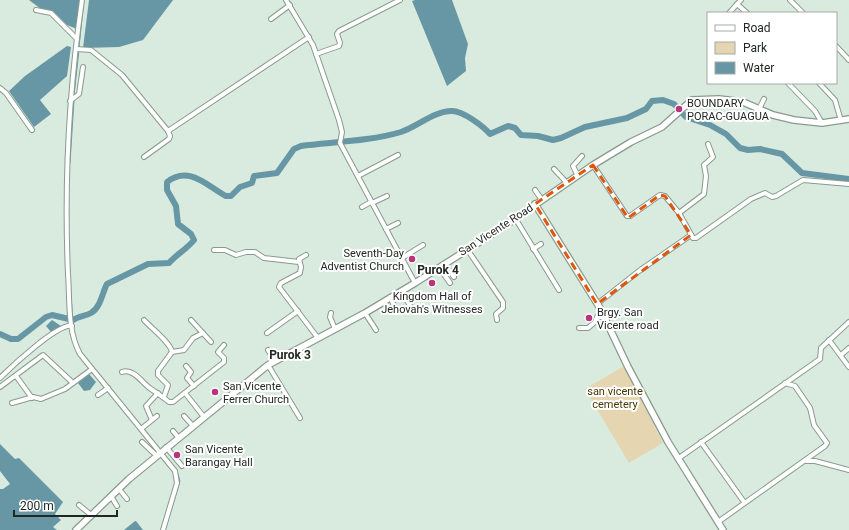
<svg xmlns="http://www.w3.org/2000/svg" width="849" height="530" viewBox="0 0 849 530" font-family="Roboto,sans-serif">
<style>
.green{fill:#e5d6b1}
.water{fill:#6797a5}
.lines{fill:none;stroke-linecap:round;stroke-linejoin:round}
.stream{stroke:#6797a5;stroke-width:1}
.river{stroke:#6797a5;stroke-width:6}
.street-casing{stroke:#899a8e;stroke-width:6}
.secondary-casing{stroke:#899a8e;stroke-width:8}
.street{stroke:#fff;stroke-width:4}
.secondary{stroke:#fff;stroke-width:5.5}
.marked{fill:none;stroke:#de570d;stroke-width:3;stroke-dasharray:8 5;stroke-linejoin:round}
.poi-dot{fill:#b8357d;stroke:#fff;stroke-width:1.5}
.labels{text-anchor:middle;dominant-baseline:central;stroke-width:4;stroke-linejoin:round;paint-order:stroke}
.poi-label{font-size:11px;fill:#212823;stroke:#fff;text-anchor:start}
.street-label{font-size:11px;fill:#212823;stroke:#fff}
.park-label{font-size:11px;fill:#483703;stroke:#fff}
.neighbourhood-label{font-size:12px;font-weight:bold;fill:#212823;stroke:#fff}
</style>
<rect width="100%" height="100%" fill="#d9ebde"/>
<path class="green" d="M624 366 663 443 629 463 585 389Z"/>
<g class="water">
<path d="M29 0H81L77 29 67 25 53 11 41 9Z"/>
<path d="M89 0H173L143 40 119 47 83 48Z"/>
<path d="M415 0H452L468 44 465 58 466 71 447 86 412 1Z"/>
<path d="M67 46 71 47 67 76 40 100 51 114 34 127 9 91 25 76Z"/>
<path d="M52 320 61 326 51 332 46 326Z"/>
<path d="M89 374 96 382 90 390 84 391 78 383Z"/>
<path d="M0 444 15 459 19 458 63 502 55 514 61 520 53 527 57 530H0V489H3L10 484 0 471Z"/>
<path d="M136 521 143 530H124L135 521Z"/>
</g>
<g class="lines">
<g class="stream">
<path d="M79 47 84 0"/>
<path d="M74 95 79 50"/>
<path d="M70 163 74 100"/>
<path d="M70 280 73 324"/>
<path d="M165 530 180 481 177 471"/>
</g>
<path class="river" d="M0 334 11 339H18L46 317 52 315 73 320C79 316 86 316 91 313 101 307 102 293 107 284L148 264 169 263C177 254 187 249 194 240L191 234 178 224 176 206 167 190V182C189 165 206 185 226 196H231L240 187 252 183 254 176 277 173 294 149 301 146C333 142 371 141 401 132 418 126 434 111 452 111 463 111 483 126 490 134L508 126 515 128 521 135 538 136 553 140 561 138 585 127 627 118 646 109 652 101 663 100 674 104 686 117 710 125 726 134 740 148 748 150 760 149 782 154 802 173 849 179"/>
<defs>
<g id="street">
<path d="M82 0C69 90 64 183 68 274 70 300 67 330 80 354L175 471 177 483 163 530"/>
<path d="M286 0 313 45 339 120 342 132 340 143 415 283"/>
<path d="M790 0 803 13"/>
<path d="M737 4 747 13"/>
<path d="M36 10 51 13 77 39"/>
<path d="M729 13 741 0"/>
<path d="M271 19 290 5"/>
<path d="M836 46 849 60"/>
<path d="M76 49 91 50 122 75 168 131 309 37"/>
<path d="M316 54 339 46 340 43 337 34 339 31 400 0"/>
<path d="M788 83 815 111 822 123"/>
<path d="M819 83 835 100 841 121"/>
<path d="M0 88 6 93 32 130"/>
<path d="M70 101 79 94 83 67"/>
<path d="M759 109 764 99"/>
<path d="M144 157 169 139 170 136 168 131"/>
<path d="M593 165 627 216H630L660 195 665 196 679 213 693 238H696L751 199 765 193 772 197 776 196 803 180 849 184"/>
<path d="M554 169 567 183"/>
<path d="M358 176 398 155"/>
<path d="M578 176 573 166 582 156"/>
<path d="M535 190 542 200"/>
<path d="M372 203 387 196"/>
<path d="M362 207 371 202"/>
<path d="M679 213 704 194 706 176 704 165 713 157 708 144"/>
<path d="M515 218 559 290"/>
<path d="M386 229 398 223"/>
<path d="M467 249 503 302V308L496 314 497 320"/>
<path d="M533 249 541 244"/>
<path d="M214 250H225L236 255 246 252H255L264 258 299 262"/>
<path d="M306 255 299 259 301 267 300 273 281 283 279 287 318 338"/>
<path d="M402 258 423 245"/>
<path d="M445 264 454 277"/>
<path d="M439 267 450 283"/>
<path d="M401 291 414 312"/>
<path d="M390 297 397 312"/>
<path d="M597 304 639 271 691 235"/>
<path d="M331 313 330 317 335 329"/>
<path d="M365 313 376 330"/>
<path d="M144 320C151 328 170 342 172 352"/>
<path d="M191 320 211 342"/>
<path d="M579 328H588L595 322 597 317H604"/>
<path d="M267 333 298 311"/>
<path d="M829 340 849 367"/>
<path d="M268 350 275 361"/>
<path d="M841 355 849 348"/>
<path d="M268 365 300 418"/>
<path d="M186 366 191 372 187 378 194 386"/>
<path d="M122 372C134 368 142 383 151 389 157 393 163 397 169 402H173L224 362V358L218 352 224 345"/>
<path d="M16 376 32 398"/>
<path d="M0 378C11 367 58 323 72 326"/>
<path d="M0 387 43 355 73 383"/>
<path d="M185 393 204 417"/>
<path d="M98 395 108 388"/>
<path d="M164 397 168 385 158 375V371L172 352 184 350 193 338 203 333"/>
<path d="M12 403 33 397 41 399 65 389 92 369"/>
<path d="M184 416 193 426"/>
<path d="M152 420 146 406 158 393"/>
<path d="M141 429 157 416"/>
<path d="M173 431 178 437"/>
<path d="M142 442 157 456"/>
<path d="M701 442 744 502"/>
<path d="M166 447 182 466"/>
<path d="M679 458 820 359 821 348 849 322"/>
<path d="M805 461H815L849 470"/>
<path d="M119 489 127 499"/>
<path d="M111 496 117 506"/>
<path d="M79 505 91 515"/>
<path d="M718 522 825 446 827 443 814 425 810 408 795 386 785 383"/>
</g>
<g id="secondary">
<path d="M535 204 600 308 628 367 668 442 723 530"/>
<path d="M76 530 129 479 268 365 365 313 415 283 503 227 593 165 631 142 662 127 692 100 719 99 743 102 773 115 794 120 822 123 849 119"/>
</g>
</defs>
<use href="#street" class="street-casing"/>
<use href="#secondary" class="secondary-casing"/>
<use href="#street" class="street"/>
<use href="#secondary" class="secondary"/>
</g>
<path class="marked" d="M593 165 628 218 660 195 665 196 691 235 597 304 535 204Z"/>
<g class="poi-dot">
<circle cx="679" cy="109" r="4"/>
<circle cx="412" cy="259" r="4"/>
<circle cx="432" cy="283" r="4"/>
<circle cx="589" cy="318" r="4"/>
<circle cx="215" cy="392" r="4"/>
<circle cx="177" cy="455" r="4"/>
</g>
<g class="labels">
<g class="poi-label">
<text x="687" y="103">BOUNDARY<tspan x="687" dy="13">PORAC-GUAGUA</tspan></text>
<text x="404" y="253" text-anchor="end">Seventh-Day<tspan x="404" dy="13">Adventist Church</tspan></text>
<text x="432" y="296" text-anchor="middle">Kingdom Hall of<tspan x="432" dy="13">Jehovah's Witnesses</tspan></text>
<text x="597" y="312">Brgy. San<tspan x="597" dy="13">Vicente road</tspan></text>
<text x="223" y="386">San Vicente<tspan x="223" dy="13">Ferrer Church</tspan></text>
<text x="185" y="449">San Vicente<tspan x="185" dy="13">Barangay Hall</tspan></text>
</g>
<g class="street-label">
<text transform="translate(496 230) rotate(-33)">San Vicente Road</text>
</g>
<g class="park-label">
<text x="615" y="391">san vicente<tspan x="615" dy="13">cemetery</tspan></text>
</g>
<g class="neighbourhood-label">
<text x="438" y="270">Purok 4</text>
<text x="290" y="355">Purok 3</text>
</g>
</g>
<rect x="707" y="12" width="130" height="72" fill="#ffffff" stroke="#a6a9a7"/>
<rect x="715" y="25" width="20" height="6" fill="#ffffff" stroke="#a6a9a7"/>
<text x="743" y="32" font-size="12" fill="#212823">Road</text>
<rect x="715" y="42" width="20" height="12" fill="#e5d6b1" stroke="#a6a9a7"/>
<text x="743" y="52" font-size="12" fill="#212823">Park</text>
<rect x="715" y="62" width="20" height="12" fill="#6797a5" stroke="#a6a9a7"/>
<text x="743" y="72" font-size="12" fill="#212823">Water</text>
<path d="M14 510v6h103v-6" fill="none" stroke="#212823" stroke-width="2"/>
<text x="20" y="510" font-size="12" fill="#212823" stroke="#ffffff" stroke-width="3" paint-order="stroke">200 m</text>
</svg>
